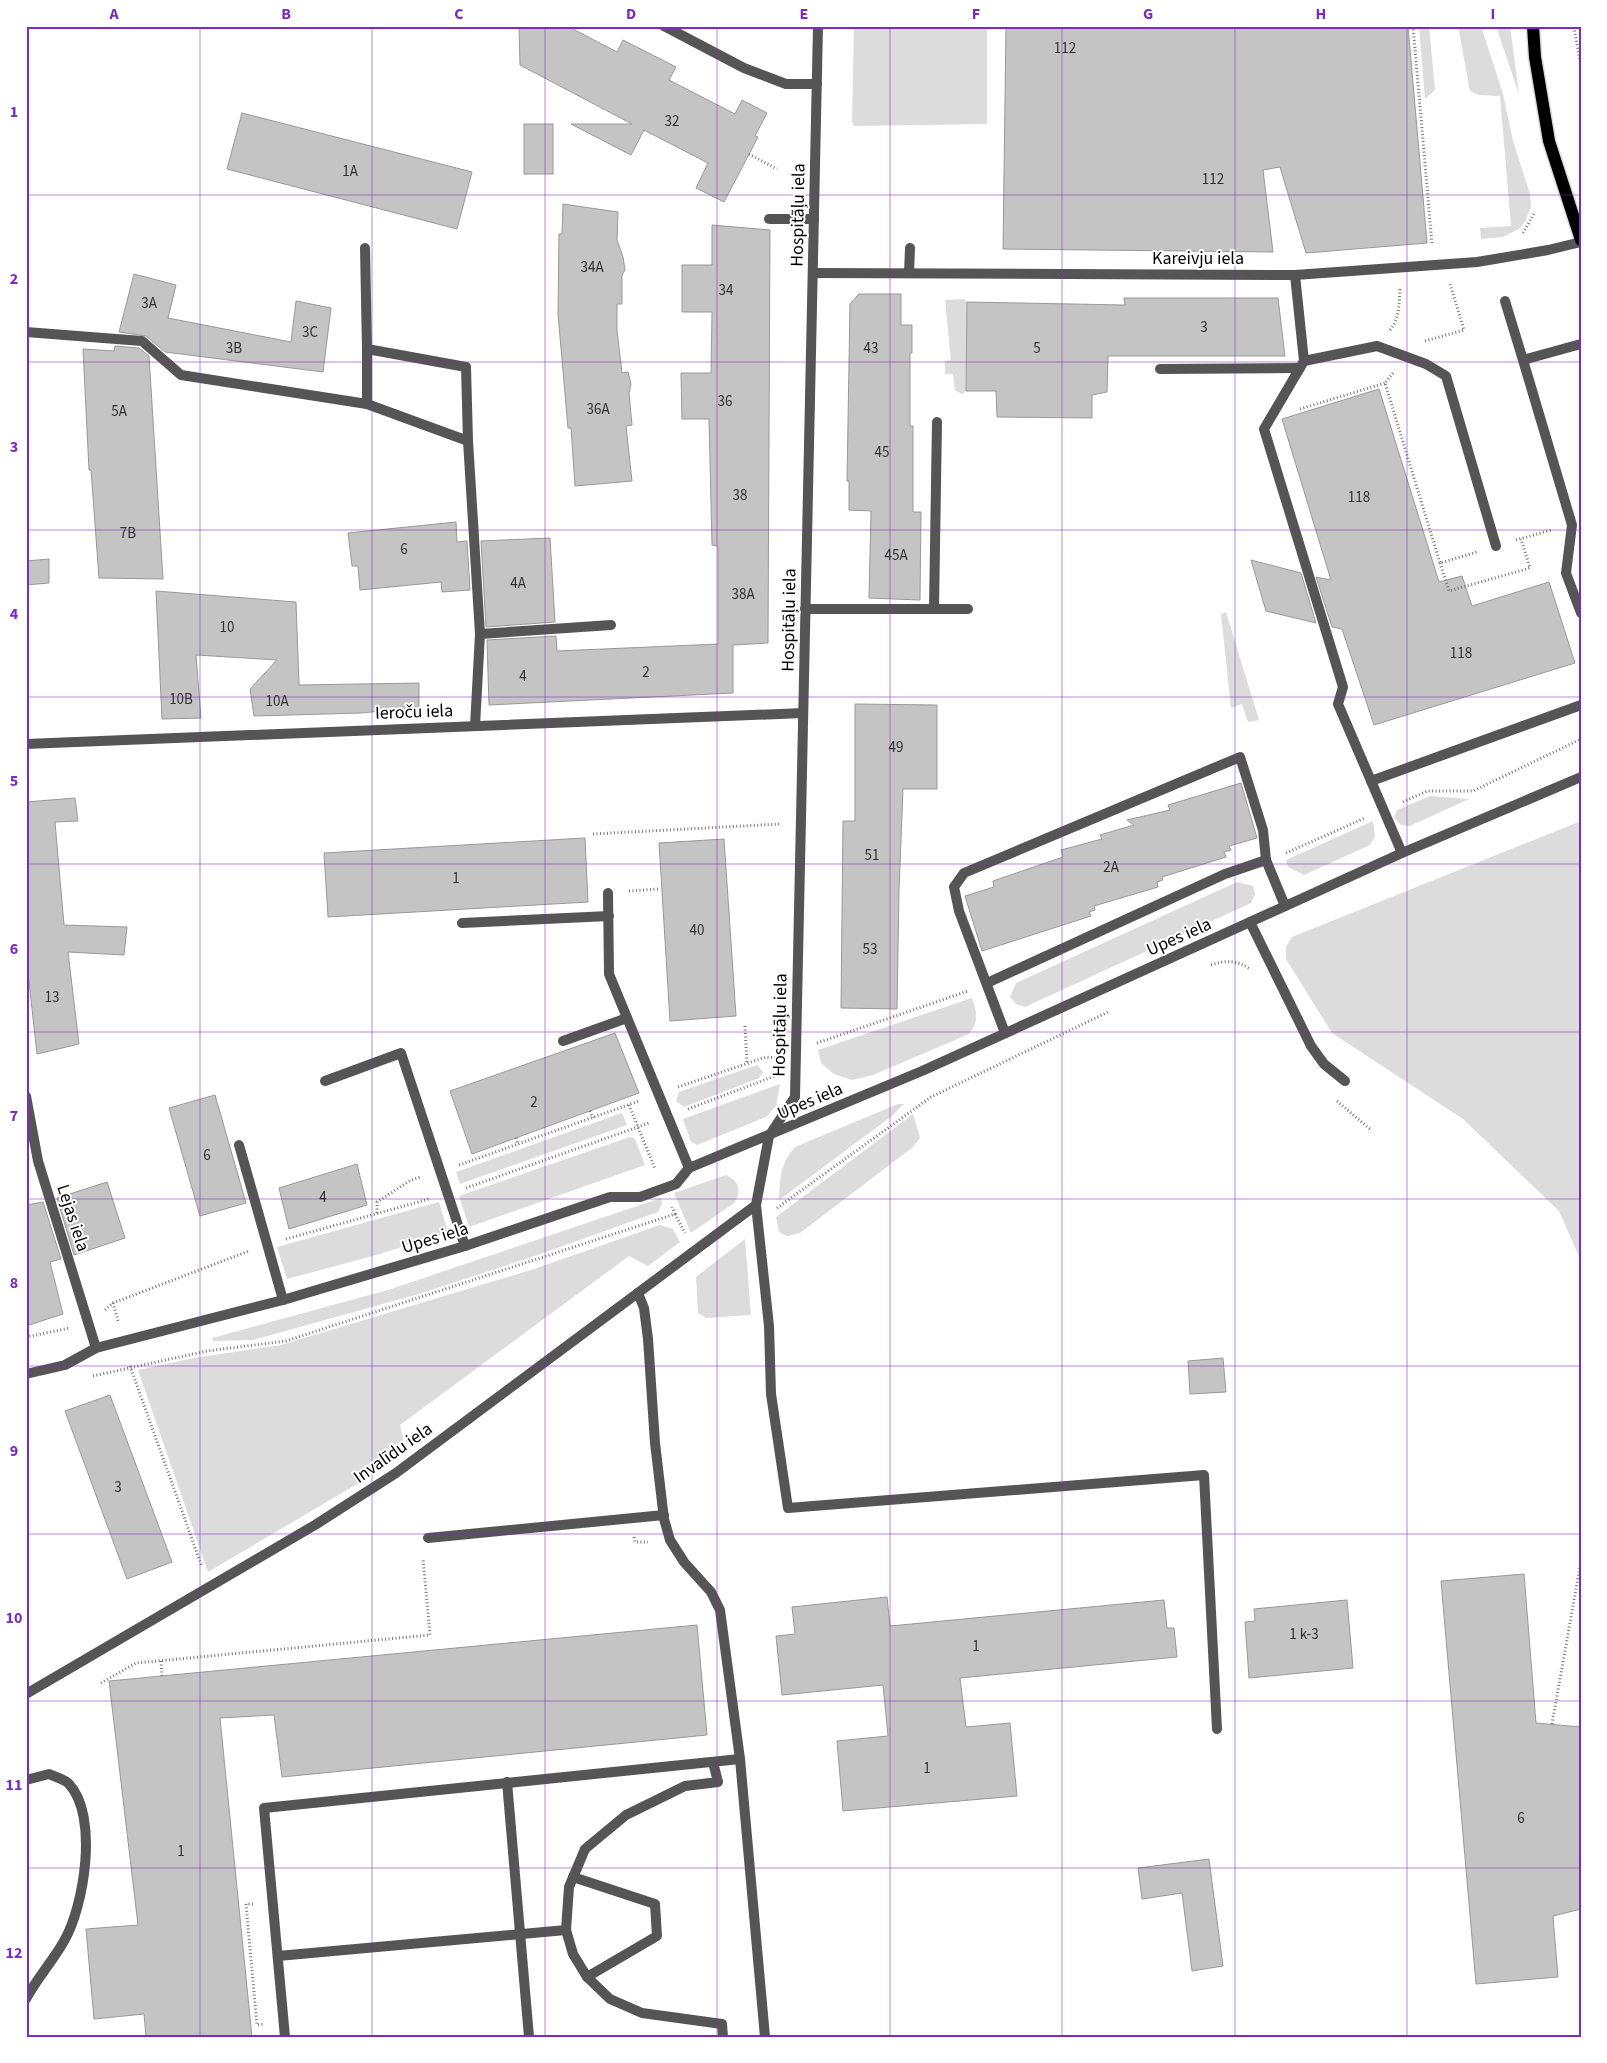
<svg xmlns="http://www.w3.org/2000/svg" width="1607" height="2063" viewBox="0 0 1607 2063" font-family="'Source Sans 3',sans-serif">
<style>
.green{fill:#dcdcdc}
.building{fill:#c4c4c4;stroke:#999}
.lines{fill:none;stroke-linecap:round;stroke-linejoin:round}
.primary-casing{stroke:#dbdbdb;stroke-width:15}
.path{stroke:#777;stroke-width:3;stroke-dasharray:1 2.5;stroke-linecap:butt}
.service{stroke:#555;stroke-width:10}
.minor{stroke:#555;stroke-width:10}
.tertiary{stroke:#555;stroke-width:10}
.primary{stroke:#000;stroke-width:12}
.grid{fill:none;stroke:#7b2cbf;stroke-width:1;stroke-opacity:0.55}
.labels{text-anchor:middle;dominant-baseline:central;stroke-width:4;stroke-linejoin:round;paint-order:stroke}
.number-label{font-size:15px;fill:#313131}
.street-label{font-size:18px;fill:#000;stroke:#fff}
.neatline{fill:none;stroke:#7b2cbf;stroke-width:2}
.grid-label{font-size:16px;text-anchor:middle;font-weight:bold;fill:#7b2cbf}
</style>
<rect width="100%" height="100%" fill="#fff"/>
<g class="green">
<path d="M854 26H987V124L854 126 852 122Z"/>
<path d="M1419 26H1429L1435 90 1425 99Z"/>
<path d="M1458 26H1481L1503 94 1513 141 1530 194 1531 206 1526 220 1519 229 1503 237 1481 239 1480 228 1511 226 1500 96 1479 95 1470 91Z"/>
<path d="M1496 26H1510L1519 94Z"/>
<path d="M964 299 967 302 966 391 962 394 955 390 953 374H945V361L951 360 945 300Z"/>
<path d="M1226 612 1259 720 1248 722 1242 704 1231 708 1221 614Z"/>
<path d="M1430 796 1469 799 1410 826 1401 825 1394 817 1397 810Z"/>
<path d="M1373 821 1375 836 1370 845 1304 875 1288 867 1286 860Z"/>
<path d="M1581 821V1261L1559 1211 1463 1119 1332 1033 1286 959V947L1292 937Z"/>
<path d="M1237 882 1253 886 1255 894 1251 903 1025 1007 1016 1004 1010 997 1016 983Z"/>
<path d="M972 998C977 1013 979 1021 969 1034L873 1075 852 1080 834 1074 821 1063 818 1050Z"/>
<path d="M757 1065 763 1072 759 1078 684 1107 676 1101 679 1092Z"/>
<path d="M780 1084 776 1106 766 1117 697 1145 691 1142 683 1119Z"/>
<path d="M898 1104H904L892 1116 779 1200C780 1178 780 1164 795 1147Z"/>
<path d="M622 1113 627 1125 460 1184 456 1172Z"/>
<path d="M913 1114 920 1138 913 1147 800 1233 787 1236 779 1232 776 1217Z"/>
<path d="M630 1137 635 1139 645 1165 469 1227 459 1196Z"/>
<path d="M726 1175C739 1181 742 1191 734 1203L691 1233 674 1193Z"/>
<path d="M661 1198 662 1204 658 1212 529 1258 422 1293 253 1340 213 1341 212 1338 388 1290Z"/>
<path d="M439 1202 448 1232 380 1254 287 1279 277 1247Z"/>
<path d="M660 1225 673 1229 680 1242 648 1266 629 1256 400 1425 406 1451 379 1471 208 1572 138 1370 194 1358 281 1345 531 1270Z"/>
<path d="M745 1239 751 1315 706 1318 698 1313 696 1277Z"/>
</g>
<g class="building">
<path d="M519 26H567L617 52 623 40 676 67 669 80 735 114 742 100 767 113 755 136 758 137 724 202 696 188 708 163 644 130 631 155 571 124H632L520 65Z"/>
<path d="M1006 26H1408L1427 243 1306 253 1280 167 1263 170 1273 252 1003 249Z"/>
<path d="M242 113 472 172 457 229 227 169Z"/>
<rect x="524" y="124" width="29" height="50"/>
<path d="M563 204 618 212 617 240 623 257 625 270 622 275V304H617V330L622 373 628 372 631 384 629 393 632 425 626 426 632 481 575 486 571 428H568L558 314 559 234H562Z"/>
<path d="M712 225 770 230 768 643 733 645V693L489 705 487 640 556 636 557 651 718 644V546L712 545 709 419H682L681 373H711L712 312H682V265H712Z"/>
<path d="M134 274 176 285 168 318 291 342 296 301 331 308 323 372 165 352 146 336 119 332Z"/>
<path d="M859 294H901V325H912V353H910V426H913V512H921L920 600 869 598 871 511 849 510V481H847L850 304Z"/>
<path d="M1124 298H1278L1285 356H1108L1107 392 1092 395V418L997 417 996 391H966L967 302 1125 305Z"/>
<path d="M115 346 139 348 149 356 163 579 99 578 91 470H89L83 349 114 351Z"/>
<path d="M1379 389 1439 582 1462 576 1472 606 1549 582 1575 663 1374 725 1342 629 1332 627 1316 577 1331 580 1282 419Z"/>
<path d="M456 522 457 542 467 541 470 590 442 592 441 582 360 590 358 566H352L348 533Z"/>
<path d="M550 538 555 622 486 627 481 541Z"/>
<path d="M49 559V583L26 585V561Z"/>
<path d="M1251 560 1301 573 1316 623 1266 611Z"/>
<path d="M156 591 296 602 299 685 419 683V707L362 713 254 716 250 689 277 660 196 655 201 718 162 719Z"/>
<path d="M855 704 937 705V789H903L899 890 897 1009 841 1008 843 821H855Z"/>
<path d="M1241 783 1257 838 1229 846 1231 850 1224 852 1226 857 1162 877 1163 880 1157 882 1158 887 1094 906 1095 910 1089 912 1091 916 982 951 965 896 994 887 993 881 1063 857 1061 850 1102 839 1100 835 1134 825 1127 820 1170 810 1168 805Z"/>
<path d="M75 798 78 821 55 822 64 925 127 927 124 955 68 952 79 1044 37 1054 26 955V802Z"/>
<path d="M585 838 588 902 328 917 324 853Z"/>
<path d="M724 839 736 1016 670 1021 659 843Z"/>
<path d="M615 1033 639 1093 472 1154 450 1091Z"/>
<path d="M215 1095 246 1203 200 1216 169 1108Z"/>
<path d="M357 1164 367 1205 289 1229 279 1188Z"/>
<path d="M107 1182 125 1238 74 1255 57 1198Z"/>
<path d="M43 1202 61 1259 50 1262 63 1314 26 1326V1205Z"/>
<path d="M1223 1358 1226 1392 1190 1394 1188 1361Z"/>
<path d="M110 1395 172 1562 127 1579 65 1411Z"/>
<path d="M1524 1574 1536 1723 1581 1727V1909L1553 1916 1558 1977 1476 1984 1441 1581Z"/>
<path d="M887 1597 890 1626 1164 1600 1167 1628H1174L1177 1657 960 1678 966 1727 1010 1723 1017 1796 843 1811 837 1741 888 1736 883 1685 782 1695 776 1636 795 1634 792 1607Z"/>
<path d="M1347 1600 1353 1668 1249 1678 1245 1622 1255 1621 1254 1609Z"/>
<path d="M697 1625 707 1735 282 1777 274 1715 220 1718 252 2037H146L144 2014 94 2019 86 1929 138 1925 109 1681Z"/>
<path d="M1209 1859 1223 1966 1192 1971 1182 1893 1142 1899 1138 1868Z"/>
</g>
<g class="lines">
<defs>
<path id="primary" d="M1533 26 1535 57 1549 141 1581 240"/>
</defs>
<use href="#primary" class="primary-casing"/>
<g class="path">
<path d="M1413 26 1432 244"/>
<path d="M1574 27 1581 67"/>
<path d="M749 154 777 169"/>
<path d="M1523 233 1535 212"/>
<path d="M1390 330C1400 318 1399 303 1400 288"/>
<path d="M1425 341 1464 330 1450 284"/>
<path d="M1393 373 1385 383 1440 563 1477 552"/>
<path d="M1300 409 1385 383"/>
<path d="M1516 540 1551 530"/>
<path d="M1440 563 1449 591 1530 568 1521 539"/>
<path d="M1403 802 1427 791H1473L1581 739"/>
<path d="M593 834 780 824"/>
<path d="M1286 853 1365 818"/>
<path d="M629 891 659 889"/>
<path d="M1211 965C1226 960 1236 960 1250 969"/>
<path d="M745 1026 747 1064"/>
<path d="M817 1043 968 991"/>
<path d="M678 1087 766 1057 777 1058"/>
<path d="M1337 1101 1371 1130"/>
<path d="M629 1105 655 1169"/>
<path d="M688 1109 775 1076"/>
<path d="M590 1111 593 1118"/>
<path d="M516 1138 518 1145"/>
<path d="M459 1165 639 1101"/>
<path d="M466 1188 649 1123"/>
<path d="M777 1208 931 1097 1108 1012"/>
<path d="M377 1213V1202L411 1180 420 1177"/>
<path d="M675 1214 685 1233"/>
<path d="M286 1239 429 1199"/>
<path d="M113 1303 118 1321"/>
<path d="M105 1310 113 1303 249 1251"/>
<path d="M26 1337 70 1328"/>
<path d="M130 1366 202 1567"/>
<path d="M93 1376 207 1351 286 1341 675 1214 672 1207"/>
<path d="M634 1537 635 1542H648"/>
<path d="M161 1661 162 1676"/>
<path d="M101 1683 136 1663 430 1635 423 1558"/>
<path d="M1552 1724 1581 1561"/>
<path d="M253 1904H246L257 2025 264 2024"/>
</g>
<g class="service">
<path d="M769 219H814"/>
<path d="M365 248 367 349 466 367 468 441 480 634 475 726"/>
<path d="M909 273 910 248"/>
<path d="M1295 275 1304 361 1264 429 1343 687 1338 704 1402 853"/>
<path d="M1505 301 1523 360"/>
<path d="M26 332 142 341 181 375 367 404"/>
<path d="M1581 344 1523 360 1572 525 1566 573 1581 613"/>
<path d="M367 349V404L468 441"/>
<path d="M1304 361 1377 346 1426 364 1446 376 1496 546"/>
<path d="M1160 369 1300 368"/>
<path d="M805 609H968"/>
<path d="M934 609 937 422"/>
<path d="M480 634 611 625"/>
<path d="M1371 781 1581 705"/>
<path d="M608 893 609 974 689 1168"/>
<path d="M1250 922 1311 1046 1324 1064 1345 1081"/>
<path d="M462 923 609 916"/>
<path d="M987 983 1225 874 1266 860"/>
<path d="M1005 1033 959 911 954 887 964 873 1240 757 1263 830 1266 860 1285 906"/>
<path d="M563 1041 627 1018"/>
<path d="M325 1081 401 1053 465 1246"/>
<path d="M239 1145 283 1300"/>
<path d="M756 1205 769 1326 771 1394 788 1508 1204 1475 1217 1729"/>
<path d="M638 1293 644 1308 648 1339 655 1443 664 1519 670 1540 684 1562 711 1592 720 1610 740 1759 765 2037"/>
<path d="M428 1538 664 1515"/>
<path d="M713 1762 718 1782 685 1786 626 1815 585 1849 569 1887 566 1930 573 1954 587 1977 610 1999 642 2013 722 2024 723 2037"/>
<path d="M26 1780 49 1774C55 1777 65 1779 69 1784 99 1816 84 1907 64 1941 53 1961 37 1978 26 1999"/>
<path d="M507 1782 529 2037"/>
<path d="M573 1877 655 1904 657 1936 587 1977"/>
<path d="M278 1956 566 1930"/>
<path d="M285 2037 264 1808 740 1759"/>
</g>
<g class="minor">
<path d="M664 26 744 68 786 84H817"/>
<path d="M813 273 1295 275 1477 262 1548 250 1581 242"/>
<path d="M26 744 803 713"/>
<path d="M26 1096 38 1161 96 1348"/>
<path d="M26 1694 315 1525 396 1473 756 1205 769 1136 795 1097 818 26"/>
</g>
<path class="tertiary" d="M26 1374 65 1365 96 1348 283 1300 465 1246 610 1197H640L676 1184 689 1168 922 1071 1402 853 1581 777"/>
<use href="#primary" class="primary"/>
</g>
<path class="grid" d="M200 26V2037M372 26V2037M545 26V2037M717 26V2037M890 26V2037M1062 26V2037M1235 26V2037M1407 26V2037M26 195H1581M26 362H1581M26 530H1581M26 697H1581M26 864H1581M26 1032H1581M26 1199H1581M26 1366H1581M26 1534H1581M26 1701H1581M26 1868H1581"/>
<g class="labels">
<g class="number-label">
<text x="1065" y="48">112</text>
<text x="672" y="121">32</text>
<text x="350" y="171">1A</text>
<text x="1213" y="179">112</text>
<text x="592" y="267">34A</text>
<text x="726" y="290">34</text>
<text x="149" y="303">3A</text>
<text x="1204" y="327">3</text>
<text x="310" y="332">3C</text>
<text x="234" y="348">3B</text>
<text x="871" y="348">43</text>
<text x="1037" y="348">5</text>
<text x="725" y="401">36</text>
<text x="598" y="409">36A</text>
<text x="119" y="411">5A</text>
<text x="882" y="452">45</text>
<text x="740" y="495">38</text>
<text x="1359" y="497">118</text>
<text x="128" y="533">7B</text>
<text x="404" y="549">6</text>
<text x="896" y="555">45A</text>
<text x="518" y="583">4A</text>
<text x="743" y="594">38A</text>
<text x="227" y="627">10</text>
<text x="1461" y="653">118</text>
<text x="646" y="672">2</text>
<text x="523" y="676">4</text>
<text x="181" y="699">10B</text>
<text x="277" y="701">10A</text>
<text x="896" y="747">49</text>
<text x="872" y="855">51</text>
<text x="1111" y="867">2A</text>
<text x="456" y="878">1</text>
<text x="697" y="930">40</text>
<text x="870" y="949">53</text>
<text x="52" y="997">13</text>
<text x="534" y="1102">2</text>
<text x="207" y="1155">6</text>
<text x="323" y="1197">4</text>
<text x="118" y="1487">3</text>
<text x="1304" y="1634">1 k-3</text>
<text x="976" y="1646">1</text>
<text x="927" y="1768">1</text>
<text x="1521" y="1818">6</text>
<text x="181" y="1851">1</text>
</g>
<g class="street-label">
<text transform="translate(798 215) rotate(-89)">Hospitāļu iela</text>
<text x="1198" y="258">Kareivju iela</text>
<text transform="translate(789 620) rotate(-89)">Hospitāļu iela</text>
<text transform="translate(414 712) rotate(-2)">Ieroču iela</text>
<text transform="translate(1179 937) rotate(-24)">Upes iela</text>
<text transform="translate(780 1025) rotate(-89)">Hospitāļu iela</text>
<text transform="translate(810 1101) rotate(-23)">Upes iela</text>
<text transform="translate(73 1218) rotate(72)">Lejas iela</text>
<text transform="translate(435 1238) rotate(-17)">Upes iela</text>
<text transform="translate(393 1453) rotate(-35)">Invalīdu iela</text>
</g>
</g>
<rect width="1607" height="2063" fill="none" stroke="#ffffff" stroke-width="55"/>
<rect x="28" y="28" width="1552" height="2008" class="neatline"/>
<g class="grid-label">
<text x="114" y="19">A</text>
<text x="286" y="19">B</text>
<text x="459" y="19">C</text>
<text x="631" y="19">D</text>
<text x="804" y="19">E</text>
<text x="976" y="19">F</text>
<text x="1148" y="19">G</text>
<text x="1321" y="19">H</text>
<text x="1493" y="19">I</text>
<text x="14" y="117">1</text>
<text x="14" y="284">2</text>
<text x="14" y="452">3</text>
<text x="14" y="619">4</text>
<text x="14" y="786">5</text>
<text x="14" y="954">6</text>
<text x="14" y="1121">7</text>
<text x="14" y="1288">8</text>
<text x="14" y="1456">9</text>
<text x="14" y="1623">10</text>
<text x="14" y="1790">11</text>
<text x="14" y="1958">12</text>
</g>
</svg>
